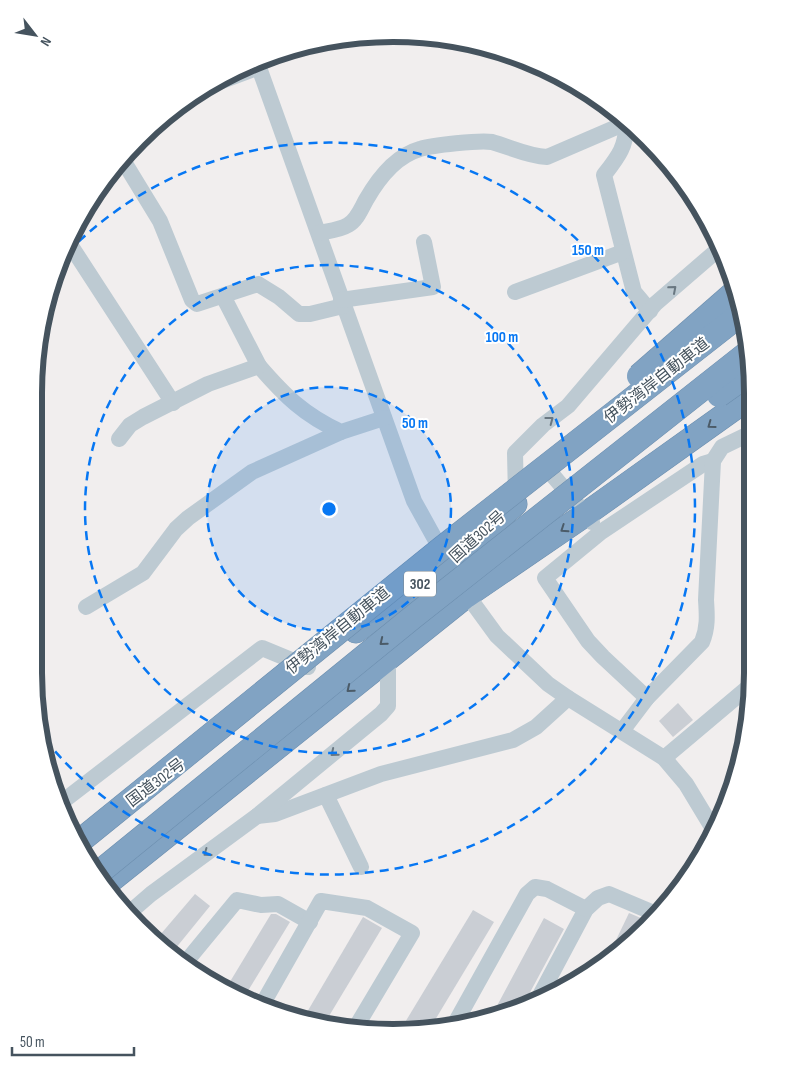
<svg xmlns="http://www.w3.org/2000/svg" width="787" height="1067" viewBox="0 0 787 1067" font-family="'Sofia Sans Condensed','Noto Sans JP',sans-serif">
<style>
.building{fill:#caced4}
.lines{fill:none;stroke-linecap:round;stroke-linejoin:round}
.highway-casing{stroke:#6c8eae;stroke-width:25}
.minor{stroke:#bdcad2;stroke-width:16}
.highway{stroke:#81a3c3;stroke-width:24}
.highway-bridge-casing{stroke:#6c8eae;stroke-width:25;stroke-linecap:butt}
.highway-bridge{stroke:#81a3c3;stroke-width:24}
.oneway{stroke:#697781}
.oneway2{stroke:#4b5b68}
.ring{fill:none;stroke:#0777f3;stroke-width:2.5;stroke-dasharray:9 6}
.labels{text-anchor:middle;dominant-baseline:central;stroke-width:4;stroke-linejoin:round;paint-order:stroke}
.shield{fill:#fff;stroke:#7d878e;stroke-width:1}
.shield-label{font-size:15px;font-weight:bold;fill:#45535e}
.street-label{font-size:16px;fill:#45535e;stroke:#fff}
.rim{fill:none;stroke:#45535e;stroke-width:6}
.centre{fill:#0777f3;stroke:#fff;stroke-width:2.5}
.ring-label{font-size:15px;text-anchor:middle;font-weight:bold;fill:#0777f3;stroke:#fff;stroke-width:4;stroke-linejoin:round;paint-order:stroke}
</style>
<rect width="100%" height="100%" fill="#f1eeee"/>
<g class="building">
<path d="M678 703 693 720 673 737 659 721Z"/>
<path d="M195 894 210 906 171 954 154 942Z"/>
<path d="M473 910 494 922 429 1030 401 1029Z"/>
<path d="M629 913 648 921 649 923 648 925 613 959 605 963Z"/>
<path d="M271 914H276L290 922 243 999 235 996 225 990Z"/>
<path d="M363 917 382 928 323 1026 303 1019Z"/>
<path d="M544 918 564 929 527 998 526 1003 524 1008 491 1017Z"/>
</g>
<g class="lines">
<defs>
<g id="highway">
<path d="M356 631 448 563 515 504"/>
<path d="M105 885 466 596 586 514 750 397"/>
</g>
</defs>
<use href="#highway" class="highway-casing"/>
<g class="minor">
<path d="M454 40 458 41"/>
<path d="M257 62 414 501 445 557"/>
<path d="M211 85 259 67"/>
<path d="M629 122 626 123C627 146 618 157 604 175L634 292 650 311"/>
<path d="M124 162 160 221 192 300 197 304 258 284 279 297 299 314H310L343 306"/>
<path d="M319 233C328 231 340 230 348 225 357 220 361 209 366 200 378 179 395 156 420 149 432 145 480 140 492 142 510 147 528 156 547 157L626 123 623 118"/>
<path d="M71 246 173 403"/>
<path d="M515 292 623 252"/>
<path d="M341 300 433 287 424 242"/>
<path d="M259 366C285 396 304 415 341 432L384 418"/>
<path d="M119 439 130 425 143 417 208 384 259 366 223 296"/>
<path d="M550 472 592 522"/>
<path d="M516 496 515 453 543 425 568 406 655 304 721 247"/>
<path d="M462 588 497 636 548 684 568 698 664 758 686 784 715 832"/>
<path d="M86 607 143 573 176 529 188 518 252 472 341 432"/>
<path d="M647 698 603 657 588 641 545 578 601 532 703 464 713 461"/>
<path d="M622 731 647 698 702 642C708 628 707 615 706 600L713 461 722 447 751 433"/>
<path d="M664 758 752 684"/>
<path d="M326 795 361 867"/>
<path d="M62 802 262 648 308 667"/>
<path d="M257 816 275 814 381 774 513 740 536 727 568 698"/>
<path d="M129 913 151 894 257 816 381 714 388 706V658"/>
<path d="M185 963 237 900 261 905 278 904 310 922"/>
<path d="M536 1003 586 909 598 898 609 894 654 913 657 917"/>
<path d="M262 1005 321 901 367 908 412 933 356 1027"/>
<path d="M453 1027 527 894 535 887 547 889 586 909"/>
</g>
<use href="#highway" class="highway"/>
<defs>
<g id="highway-bridge">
<path d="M639 376 735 292"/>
<path d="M719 395 750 373"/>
<path d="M80 841 442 548 741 314"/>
<path d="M96 875 413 617 750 351"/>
</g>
</defs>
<use href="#highway-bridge" class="highway-bridge-casing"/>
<use href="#highway-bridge" class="highway-bridge"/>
</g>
<defs><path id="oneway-chevron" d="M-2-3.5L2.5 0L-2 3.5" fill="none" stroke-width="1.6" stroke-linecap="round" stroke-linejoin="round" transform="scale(1.25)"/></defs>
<g class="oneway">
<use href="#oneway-chevron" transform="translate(673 289) rotate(-41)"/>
<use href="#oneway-chevron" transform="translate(550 420) rotate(-37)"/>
<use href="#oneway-chevron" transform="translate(334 753) rotate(141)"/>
<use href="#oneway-chevron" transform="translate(207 853) rotate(144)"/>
</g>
<g class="oneway2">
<use href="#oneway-chevron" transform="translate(711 425) rotate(144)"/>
<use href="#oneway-chevron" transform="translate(564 529) rotate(146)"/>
<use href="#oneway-chevron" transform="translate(383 642) rotate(141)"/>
<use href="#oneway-chevron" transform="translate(350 689) rotate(141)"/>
</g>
<circle cx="329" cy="509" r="122" fill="#0777f3" fill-opacity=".12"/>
<g class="ring">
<circle cx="329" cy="509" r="122"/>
<circle cx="329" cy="509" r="244"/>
<path d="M68 252A366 366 0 1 1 43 737"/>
</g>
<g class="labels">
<rect class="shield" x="404" y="571.5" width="32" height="25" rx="4"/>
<g class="shield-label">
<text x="420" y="584">302</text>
</g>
<g class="street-label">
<text transform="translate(657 381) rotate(-38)">伊勢湾岸自動車道</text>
<text transform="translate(478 537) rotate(-42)">国道302号</text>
<text transform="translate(338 631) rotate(-39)">伊勢湾岸自動車道</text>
<text transform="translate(156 783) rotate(-37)">国道302号</text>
</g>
</g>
<path d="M0 0H787V1067H0ZM393 42H393A351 351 0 0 1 744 393V673A351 351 0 0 1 393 1024H393A351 351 0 0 1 42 673V393A351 351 0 0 1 393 42Z" fill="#fff" fill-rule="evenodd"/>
<path class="rim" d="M393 42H393A351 351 0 0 1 744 393V673A351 351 0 0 1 393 1024H393A351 351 0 0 1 42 673V393A351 351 0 0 1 393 42Z"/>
<circle cx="329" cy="509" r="8" class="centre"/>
<g class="ring-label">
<text x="588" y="255">150 m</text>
<text x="502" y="342">100 m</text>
<text x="415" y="428">50 m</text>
</g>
<g transform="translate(35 35) rotate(121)" stroke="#ffffff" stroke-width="4" paint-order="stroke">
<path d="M0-4L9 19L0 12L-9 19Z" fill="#45535e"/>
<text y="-8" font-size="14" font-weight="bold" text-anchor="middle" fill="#45535e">N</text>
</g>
<path d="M12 1047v8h122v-8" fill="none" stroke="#45535e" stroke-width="2.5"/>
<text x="20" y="1047" font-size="15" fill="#45535e" stroke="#ffffff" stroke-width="4" paint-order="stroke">50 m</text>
</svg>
